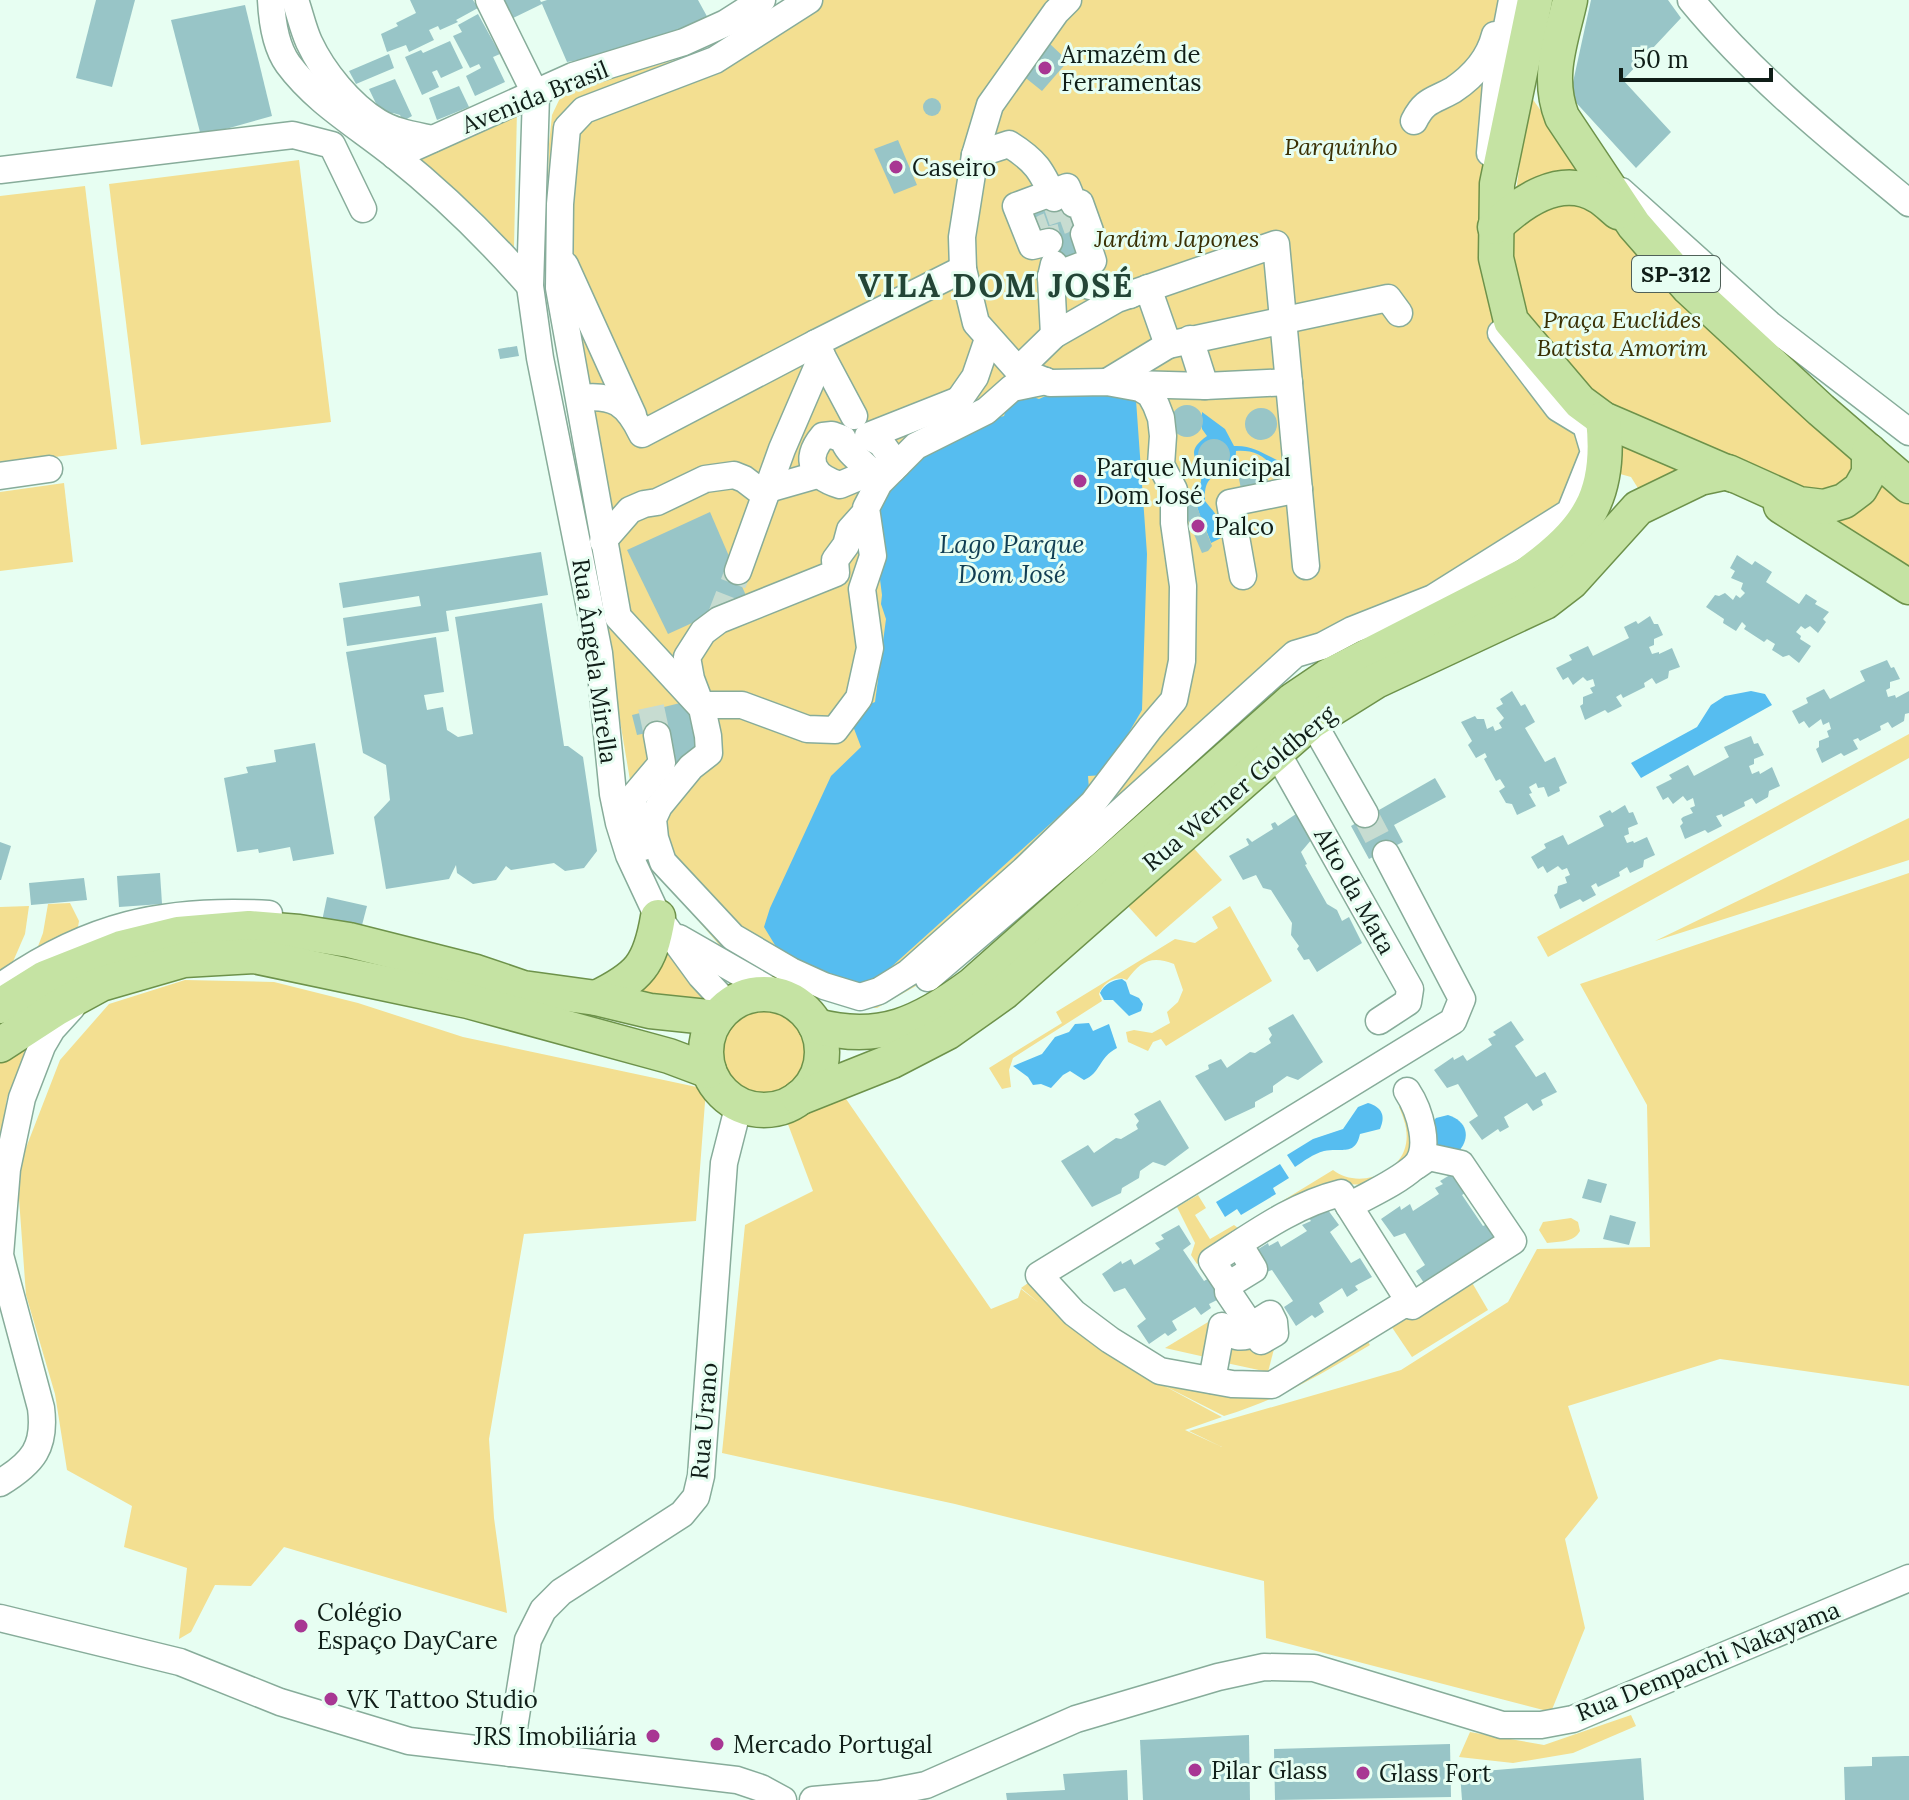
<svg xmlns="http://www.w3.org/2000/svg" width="1909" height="1800" viewBox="0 0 1909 1800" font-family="Lora,serif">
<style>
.green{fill:#f3df91}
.water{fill:#56bdf0}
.building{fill:#98c5c7}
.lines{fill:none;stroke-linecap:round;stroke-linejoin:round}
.minor-tunnel{stroke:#c7dcd1;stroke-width:26;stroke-dasharray:26 13;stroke-linecap:butt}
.minor-casing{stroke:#87ac9a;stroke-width:29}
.major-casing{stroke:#6d924a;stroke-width:37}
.minor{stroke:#fff;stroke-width:26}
.major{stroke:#c5e3a3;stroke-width:34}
.poi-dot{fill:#a83793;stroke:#e7fef2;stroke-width:3}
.labels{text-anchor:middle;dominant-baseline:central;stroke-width:6;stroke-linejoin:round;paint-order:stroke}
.shield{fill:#e7fef2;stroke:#506159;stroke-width:2}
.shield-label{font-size:22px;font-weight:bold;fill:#101e18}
.poi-label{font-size:24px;fill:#101e18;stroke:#e7fef2;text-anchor:start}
.street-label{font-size:24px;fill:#101e18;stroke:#e7fef2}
.park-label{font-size:24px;font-style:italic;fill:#3a3004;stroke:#e7fef2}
.water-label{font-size:26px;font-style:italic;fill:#113e53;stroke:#e7fef2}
.district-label{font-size:32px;font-weight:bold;letter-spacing:2px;fill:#234536;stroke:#e7fef2}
</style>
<rect width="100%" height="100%" fill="#e7fef2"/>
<g class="green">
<path d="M786 0H1510L1479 258 1592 452 1568 510 1432 596 1322 643 916 986 877 1008 842 1006 722 948 647 862 632 792 546 283 549 144 552 115 561 96C614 74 671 65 723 42 745 32 766 14 786 0Z"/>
<path d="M1529 94 1588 177 1516 192Z"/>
<path d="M517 110 514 247 478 210 419 163 420 158Z"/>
<path d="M299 160 331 422 141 445 109 184Z"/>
<path d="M85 186 117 449 0 464V196Z"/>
<path d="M1538 201 1598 202 1862 460 1863 471 1825 499 1579 391 1522 316 1508 228Z"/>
<path d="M1621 437 1689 472 1641 493 1631 477 1620 474Z"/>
<path d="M1876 472 1909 499V573L1812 512Z"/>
<path d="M64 483 73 562 0 571V492Z"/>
<path d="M1909 734V758L1548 957 1537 937Z"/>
<path d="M1909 818V860L1655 941Z"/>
<path d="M1190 844 1222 880 1156 937 1126 904Z"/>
<path d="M1909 873V1386L1720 1359 1568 1406 1598 1498 1565 1539 1585 1628 1551 1712 1266 1638 1264 1581 955 1504 722 1453 745 1225 813 1191 786 1119 844 1096 991 1309 1018 1298 1021 1289 1039 1303 1021 1288 1038 1276 1158 1372 1273 1387 1363 1334 1370 1345C1320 1375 1280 1399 1224 1416L1159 1383 1222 1417 1185 1430 1222 1447 1189 1431 1401 1370 1508 1302 1537 1249 1650 1247 1647 1105 1580 984Z"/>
<path d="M70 903 79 921 77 933 37 949 43 933 48 904Z"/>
<path d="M29 906 25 934 5 980 0 983V907Z"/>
<path d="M1230 906 1272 981 1166 1046 1161 1039 1153 1042 1148 1051 1128 1042 1126 1032 1134 1030 1152 1033 1170 1023 1167 1012 1178 1002 1183 990 1174 964C1152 955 1140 961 1127 980 1115 975 1103 983 1099 994L1102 1001 1013 1058 1009 1070 1011 1087 1002 1089 989 1068 1062 1023 1056 1012 1175 939 1195 943 1218 928 1212 917Z"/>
<path d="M664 941 703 998 634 997 643 989Z"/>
<path d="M185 980 274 982 358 1003 463 1037 706 1089 696 1221 524 1234 489 1439 494 1518 507 1613 284 1547 251 1586 215 1585 191 1632 179 1639 187 1568 124 1547 132 1506 67 1470 55 1394 26 1295 17 1171 60 1060 109 1004Z"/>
<circle cx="764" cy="1051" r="44"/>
<path d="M30 1044 7 1098 0 1143V1062Z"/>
<path d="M1405 1102 1411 1112V1147L1404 1163 1370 1185 1343 1184 1197 1264 1191 1255 1195 1243 1177 1207 1198 1195 1206 1208 1195 1215 1210 1239 1234 1225 1238 1228 1333 1170C1354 1187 1393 1178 1404 1151 1410 1135 1405 1121 1399 1107Z"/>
<path d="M1571 1218 1578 1222 1580 1231C1573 1243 1560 1241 1547 1243L1539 1230 1543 1222Z"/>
<path d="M1467 1274 1488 1310 1412 1357 1389 1323Z"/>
<path d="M1223 1313 1214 1359 1165 1348Z"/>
<path d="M1222 1337 1274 1349 1268 1372 1217 1361Z"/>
<path d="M1631 1715 1636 1726 1573 1753 1513 1763 1459 1757 1470 1732 1544 1745Z"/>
</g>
<g class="water">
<path d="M1012 390 1039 399C1068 385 1105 393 1136 400L1147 554 1142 710 1104 775 1088 776 1089 789 890 968 864 984H851L833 980 778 950 764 927 770 908 831 776 861 747 848 713 875 702 886 619 881 604 882 595 872 517 907 462 980 422 1004 416Z"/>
<path d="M1202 412 1225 429 1234 446C1254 445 1265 455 1281 462L1277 467H1272C1264 454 1251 450 1236 451 1235 487 1203 460 1205 501 1213 511 1225 522 1221 538L1211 543C1207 530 1197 513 1196 500 1195 492 1200 488 1201 481 1204 460 1180 455 1207 436L1202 429Z"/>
<path d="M1751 691 1765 694 1772 705 1641 778 1631 763 1697 727 1711 705 1725 696Z"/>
<path d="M1122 979 1126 982 1130 994 1139 998 1143 1004 1141 1011 1129 1016 1113 1000H1104L1100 993C1104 984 1113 980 1122 979Z"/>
<path d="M1089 1023 1093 1031 1109 1024 1117 1048C1098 1058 1101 1073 1084 1080L1070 1071 1063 1075 1051 1088 1041 1084 1033 1085 1028 1077 1013 1066 1042 1054 1055 1037 1069 1032 1075 1024Z"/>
<path d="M1368 1103C1382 1107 1386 1116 1380 1129L1360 1134C1355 1157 1341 1147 1324 1151 1313 1154 1304 1161 1295 1167L1287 1155 1313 1139 1343 1129 1358 1107Z"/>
<path d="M1448 1115C1467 1121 1471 1137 1459 1151L1439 1154 1428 1128 1436 1118Z"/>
<path d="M1280 1164 1289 1178 1273 1188 1276 1194 1241 1215 1237 1209 1225 1217 1216 1202Z"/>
</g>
<g class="building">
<path d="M96 0H135L112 87 76 78Z"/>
<path d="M410 0H473L478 8 456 20 458 22 440 30 438 26 429 30 434 40 409 52 406 45 387 52 381 34 398 26 396 23 416 13Z"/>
<path d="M502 0H540L541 2 547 0H698L709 20 677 34 597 57 567 62 542 4 509 20Z"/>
<path d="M1591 0H1668L1681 18 1623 80 1671 132 1636 168 1570 96Z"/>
<path d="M245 5 272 116 201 136 171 20Z"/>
<path d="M478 14 500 54 493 57 505 82 475 96 466 76 481 68 479 64 470 68 453 36 462 32 458 25Z"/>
<path d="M450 41 463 68 441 78 437 70 432 72 439 87 422 95 405 57 421 50 423 53Z"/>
<path d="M1049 43 1068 61 1042 91 1022 75Z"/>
<path d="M389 54 394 68 356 84 349 71Z"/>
<path d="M395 79 412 116 403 121 400 115 393 113 382 116 369 89Z"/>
<path d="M459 86 469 107 437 120 429 98Z"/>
<circle cx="932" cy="107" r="9"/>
<path d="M898 140 917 185 894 194 874 149Z"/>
<path d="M1064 194 1087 258 1056 269 1034 242 1021 211Z"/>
<path d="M517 346 519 356 500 359 498 349Z"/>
<circle cx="1187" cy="421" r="16"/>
<circle cx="1261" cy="424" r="16"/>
<circle cx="1214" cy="455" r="16"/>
<path d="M1248 463H1259L1267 470 1268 485 1241 489 1238 474Z"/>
<path d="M1189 504 1197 507 1212 546 1208 551 1202 553 1182 506Z"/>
<path d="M710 512 747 598 668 634 627 550Z"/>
<path d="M541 552 548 595 446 611 449 631 347 646 343 618 421 606 419 596 343 608 339 583Z"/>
<path d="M1737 555 1752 565 1755 561 1772 572 1766 582 1799 604 1806 594 1817 601 1815 604 1829 612 1823 619 1826 622 1818 633 1810 626 1805 629 1801 626 1796 632 1801 636 1800 639 1811 646 1799 663 1789 655 1783 657 1772 650 1775 644 1767 639 1764 642 1744 629 1746 626 1742 622 1736 631 1723 623 1724 619 1706 607 1715 595 1719 596 1725 593 1733 600 1736 595 1740 598 1745 593 1741 589 1743 583 1731 578 1735 571 1730 568Z"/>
<path d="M542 603 564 746H568L583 757 597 851 584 868 565 871 554 863 511 870 506 866 496 880 473 884 457 873 456 865 449 879 386 889 374 817 390 800 386 765 363 753 346 652 436 637 444 692 424 695 427 710 443 707 447 730 458 737 473 734 455 617Z"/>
<path d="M1650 616 1654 624H1658L1663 635 1654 639V645L1649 647 1652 654 1659 652V654L1672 648 1680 667 1669 671 1668 678 1656 684 1652 678 1644 683 1645 687 1623 698 1621 694 1616 697 1622 706 1608 713 1605 710 1585 720 1580 706 1583 704V697L1593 693 1590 688 1595 686 1593 679 1587 681 1583 677 1573 685 1568 677 1563 680 1556 668 1572 660 1569 655 1588 646 1593 656 1629 638 1624 627 1636 621 1638 624Z"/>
<path d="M1887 660 1891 668 1894 667 1900 679 1890 682V688L1886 690 1888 697 1895 695 1896 698 1909 691V713L1905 714 1904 721 1892 728 1888 722 1880 726 1881 730 1860 741 1858 738 1853 740 1858 749 1844 756 1841 753 1822 763 1816 749 1819 747V741L1829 737 1827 731 1831 729 1829 722 1823 725 1821 719 1809 728 1804 721 1799 724 1792 711 1808 703 1806 698 1824 689 1830 699 1865 681 1860 671Z"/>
<path d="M1512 691 1521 706 1525 704 1535 722 1525 728 1545 762 1555 757 1567 783 1559 787 1560 791 1548 797 1544 787 1538 788 1536 783 1529 787 1532 793 1529 794 1536 806 1517 815 1512 804 1506 803 1499 791 1505 787 1500 779 1496 781 1484 759 1487 757 1485 753 1476 758 1468 745 1472 741 1461 722 1475 716 1477 719H1484L1487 729 1493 726 1495 731 1502 728 1499 723 1504 718 1496 708 1503 704 1500 699Z"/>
<path d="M688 701 698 759 670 765 657 731 637 735 632 715Z"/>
<path d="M1751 736 1754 744 1758 743 1764 755 1754 759V764L1749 766 1752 774 1759 771 1760 774 1772 767 1780 786 1769 791 1768 797 1756 804 1752 798 1744 802 1745 806 1723 817 1722 814 1716 816 1722 826 1708 833 1705 830 1685 839 1680 826 1683 823 1681 819 1683 817 1693 813 1690 808 1695 806 1693 798 1687 801 1683 796 1673 804 1668 797 1663 800 1656 787 1672 779 1669 775 1688 765 1694 776 1729 757 1724 747Z"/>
<path d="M315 743 334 854 293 861 290 847 259 853 258 849 237 852 224 778 248 773 246 767 276 762 274 750Z"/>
<path d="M1435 778 1446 797 1394 825 1403 842 1369 859 1351 826Z"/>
<path d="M1625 805 1629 813 1633 812 1638 824 1628 828 1629 834 1624 836 1627 843 1633 841 1634 843 1647 837 1655 855 1644 860 1643 867 1630 873 1627 867 1619 872 1620 876 1598 887 1596 883 1591 886 1596 895 1583 902 1580 899 1560 909 1554 895 1557 893 1558 886 1567 883 1565 877 1570 875 1567 868 1562 870 1558 866 1547 873 1543 866 1538 869 1531 857 1546 848 1544 844 1563 835 1568 845 1604 826 1599 816 1610 810 1612 813Z"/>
<path d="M1296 814 1312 839 1301 852 1307 864 1305 865 1327 904 1337 910 1342 921 1349 917 1362 943 1317 972 1309 959 1304 960 1297 949 1299 946 1291 935 1292 923 1271 890 1263 888 1256 875 1243 880 1229 856 1249 845 1246 839 1248 838 1252 842 1273 829 1271 824 1275 822 1278 826Z"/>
<path d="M0 842 11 846 1 880H0Z"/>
<path d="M160 873 162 904 119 907 117 876Z"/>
<path d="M84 878 87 900 31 905 29 883Z"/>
<path d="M327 897 367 906 361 929 322 921Z"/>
<path d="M1293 1014 1323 1062 1298 1080 1287 1076 1273 1086V1092L1255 1102V1107L1225 1121 1195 1076 1209 1069 1208 1065 1221 1059 1227 1068 1250 1052 1255 1053 1271 1043 1269 1039 1272 1035 1268 1028Z"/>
<path d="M1511 1021 1524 1040 1515 1046 1536 1077 1545 1072 1557 1092 1541 1100 1543 1105 1533 1111 1527 1103 1504 1117 1509 1127 1500 1132 1498 1129 1482 1140 1469 1122 1478 1116 1458 1084 1447 1088 1434 1070 1453 1057 1454 1060 1463 1055 1467 1061 1492 1045 1488 1039 1496 1035 1493 1032Z"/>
<path d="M1160 1100 1189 1148 1165 1166 1153 1162 1140 1171 1139 1178 1122 1188 1121 1193 1092 1207 1061 1161 1088 1145 1094 1153 1116 1138 1121 1139 1138 1129 1136 1125 1139 1121 1134 1114Z"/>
<path d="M1458 1170 1471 1189 1462 1195 1483 1226 1492 1222 1504 1241 1428 1289 1416 1271 1425 1265 1405 1233 1394 1237 1381 1219 1400 1206 1401 1210 1410 1204 1413 1211 1439 1194 1435 1188 1443 1184 1440 1181Z"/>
<path d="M1588 1179 1607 1184 1601 1203 1582 1198Z"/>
<path d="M1325 1206 1339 1225 1330 1232 1351 1263 1360 1258 1372 1277 1355 1286 1358 1290 1347 1297 1342 1288 1319 1303 1324 1312 1315 1318 1312 1315 1296 1326 1284 1307 1293 1301 1272 1270 1261 1274 1249 1255 1268 1243 1269 1246 1278 1241 1281 1247 1307 1231 1302 1225 1311 1221 1308 1217Z"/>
<path d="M1610 1215 1636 1222 1629 1245 1603 1239Z"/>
<path d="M1179 1225 1191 1244 1183 1250 1204 1281 1213 1276 1225 1296 1209 1304 1211 1308 1201 1315 1195 1307 1172 1321 1177 1330 1168 1336 1165 1333 1149 1344 1137 1326 1146 1319 1125 1288 1114 1292 1102 1274 1121 1261 1122 1264 1131 1259 1134 1265 1160 1249 1155 1243 1164 1239 1161 1235Z"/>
<path d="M1249 1735 1250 1800H1143L1140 1740Z"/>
<path d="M1450 1744 1451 1797 1275 1800 1274 1749Z"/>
<path d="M1905 1756H1909V1800H1845L1844 1767 1872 1766V1757Z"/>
<path d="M1641 1758 1644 1800H1462L1460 1773Z"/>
<path d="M1127 1770 1128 1800H1007L1006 1793 1065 1790 1063 1774Z"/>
</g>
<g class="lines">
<g class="minor-tunnel">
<path d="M1054 198 1062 221 1045 227 1054 264"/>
<path d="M719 620 738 571"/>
<path d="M651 707 657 735"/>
<path d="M1365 814 1386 854"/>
</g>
<defs>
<g id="minor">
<path d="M271 0C272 21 275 46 288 64 316 102 358 126 394 155 444 195 488 238 530 286"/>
<path d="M295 0C300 14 303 29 309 42 323 72 350 105 378 122 394 132 414 135 432 139"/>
<path d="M489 0 536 95 530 286 540 358 599 653 613 794 619 823 629 855 658 917 701 976 729 1006"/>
<path d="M809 0 715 60 584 110 567 128 560 204 559 288 618 617 702 708 708 736 709 753 691 767 659 806 653 819 655 838 663 862 733 937 791 971 824 986 860 997 879 991 908 973 1024 870 1093 803 1150 728 1174 700 1182 661 1183 586 1174 523V490L1161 465 1163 436 1161 418 1156 405 1150 394 1140 388 1107 382 1050 383 1018 370 976 323 963 269 962 237 975 155 990 105 1056 12 1068 0"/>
<path d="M1691 0C1755 78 1832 139 1909 203"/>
<path d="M1414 121C1425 99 1434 101 1453 90 1474 76 1489 59 1495 35"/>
<path d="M1490 153 1496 84 1512 0"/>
<path d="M975 155 1009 144C1036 161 1041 170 1054 198"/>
<path d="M395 156 573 76 684 42 726 23 762 0"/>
<path d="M0 170 293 135 332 145 363 209"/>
<path d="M1621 191 1769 324 1909 432"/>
<path d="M1049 242 1032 246 1016 206 1067 187 1074 204 1080 203 1090 231 1084 234 1093 261 1051 277"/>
<path d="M565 265 633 415"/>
<path d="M1051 277 1130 295"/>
<path d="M1148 288 1168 345 1388 298 1399 313"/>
<path d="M1054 335 1051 277 1054 264"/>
<path d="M1190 339 1205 386"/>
<path d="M822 356 854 416"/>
<path d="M1018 370 1054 335 1117 299 1276 244 1306 566"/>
<path d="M1107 382 1168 345"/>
<path d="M1131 384 1205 386 1289 382"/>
<path d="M580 398C614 394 627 403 642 434L816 343"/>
<path d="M953 415 959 400 975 377 988 339"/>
<path d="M897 465 881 443 868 436 959 400"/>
<path d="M871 472C860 459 848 454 843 439L832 435 823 436C803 460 813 477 840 485L871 472 893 469"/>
<path d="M0 476 49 469"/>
<path d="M768 489 817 475"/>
<path d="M866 512 850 530 846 545 835 560 836 573 719 620 703 632 687 657 691 679 702 708 707 705H742L807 729 835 730 859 698 870 648 862 589 873 556 866 508 879 483 916 446 986 411 1012 388 1046 381"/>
<path d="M603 541 630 510 644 504 657 502 705 479 734 475 744 479 765 495"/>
<path d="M738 571 782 449 822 356 816 343 963 269"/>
<path d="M1243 576 1230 503 1299 489"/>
<path d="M1312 721 1365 814"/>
<path d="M1276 751 1410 989 1408 1002 1379 1021"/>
<path d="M643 847 633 802 635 795 662 763 657 735"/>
<path d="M1386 854 1462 999 1453 1021 1039 1275 1074 1313 1110 1340 1160 1371 1232 1384 1272 1385 1409 1301 1412 1306 1513 1241 1461 1164 1429 1157 1416 1166"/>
<path d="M679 938 780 996"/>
<path d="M928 978 1086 843 1295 654 1322 646 1352 630 1433 598 1570 512 1594 452 1586 425 1558 408 1501 333"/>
<path d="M0 987C87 925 164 908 269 914"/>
<path d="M1407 1091C1419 1109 1433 1150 1414 1167 1396 1183 1370 1194 1349 1206L1409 1301"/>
<path d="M1228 1285 1254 1269 1239 1244"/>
<path d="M1251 1326 1270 1314 1274 1322 1275 1333 1261 1341 1228 1292V1285L1212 1261C1253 1235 1293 1205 1341 1193L1349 1206"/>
<path d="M1212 1380 1222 1326C1231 1338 1242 1339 1255 1333"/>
<path d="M0 1483C33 1463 46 1447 41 1408L0 1255 7 1169 22 1098 42 1046 52 1029 72 1007"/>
<path d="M0 1618 180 1662 280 1702 409 1741 737 1780 761 1788 783 1800"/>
<path d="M510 1753 528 1640 543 1610 561 1592 682 1514 696 1497 701 1476 724 1163 739 1104"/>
<path d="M813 1800 880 1794 926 1785 1076 1719 1218 1677 1264 1667 1314 1668 1502 1725H1541L1573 1719 1909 1578"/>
</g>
<g id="major">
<path d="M1535 0 1497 184 1496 258 1511 321 1580 402 1603 419 1733 475"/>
<path d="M1570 0C1561 41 1546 76 1562 117L1634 225 1689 288 1821 410 1909 486"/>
<path d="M1495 227C1521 202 1561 173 1598 196 1605 200 1612 207 1618 212"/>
<path d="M1781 506 1909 587"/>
<circle cx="764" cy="1052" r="58"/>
<path d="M596 998C639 977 650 965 658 917"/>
<path d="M0 1006 45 978 121 948 178 934 249 928 299 932 349 940 476 972 523 988 596 998 650 1011 717 1018"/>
<path d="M816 1026C880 1043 921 1023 972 985L1293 700 1327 677 1526 575C1587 531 1612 496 1603 419"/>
<path d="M0 1045 57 1008 101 984 184 960 254 956 468 1001 669 1056 709 1071"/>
<path d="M799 1098 892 1061 948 1032 1003 993 1312 721 1376 681 1545 602 1571 582 1638 508 1700 478 1728 472 1799 504 1824 507 1844 501 1860 489 1869 473V451"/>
</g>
</defs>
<use href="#minor" class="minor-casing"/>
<use href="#major" class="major-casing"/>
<use href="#minor" class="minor"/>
<use href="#major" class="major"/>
</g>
<g class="poi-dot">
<circle cx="1045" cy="68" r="8"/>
<circle cx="896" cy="167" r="8"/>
<circle cx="1080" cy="481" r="8"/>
<circle cx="1198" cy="526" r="8"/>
<circle cx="301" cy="1626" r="8"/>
<circle cx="331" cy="1699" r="8"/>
<circle cx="653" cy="1736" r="8"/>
<circle cx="717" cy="1744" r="8"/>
<circle cx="1195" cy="1770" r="8"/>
<circle cx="1363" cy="1773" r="8"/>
</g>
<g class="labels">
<rect class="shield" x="1632" y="256" width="88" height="36" rx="6"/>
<g class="shield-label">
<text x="1676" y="274">SP-312</text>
</g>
<g class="poi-label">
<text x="1061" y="54">Armazém de<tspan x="1061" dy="28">Ferramentas</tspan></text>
<text x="912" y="167">Caseiro</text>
<text x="1096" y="467">Parque Municipal<tspan x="1096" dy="28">Dom José</tspan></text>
<text x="1214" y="526">Palco</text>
<text x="317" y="1612">Colégio<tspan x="317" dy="28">Espaço DayCare</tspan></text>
<text x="347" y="1699">VK Tattoo Studio</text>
<text x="637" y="1736" text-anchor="end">JRS Imobiliária</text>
<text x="733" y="1744">Mercado Portugal</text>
<text x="1211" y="1770">Pilar Glass</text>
<text x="1379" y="1773">Glass Fort</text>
</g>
<g class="street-label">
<text transform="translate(535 97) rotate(-22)">Avenida Brasil</text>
<text transform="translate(595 661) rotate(82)">Rua Ângela Mirella</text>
<text transform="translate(1239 788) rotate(-40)">Rua Werner Goldberg</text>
<text transform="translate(1355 891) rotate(61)">Alto da Mata</text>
<text transform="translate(704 1421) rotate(-85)">Rua Urano</text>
<text transform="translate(1708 1661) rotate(-22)">Rua Dempachi Nakayama</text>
</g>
<g class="park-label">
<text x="1341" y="146">Parquinho</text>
<text x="1177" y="238">Jardim Japones</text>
<text x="1622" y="319">Praça Euclides<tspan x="1622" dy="28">Batista Amorim</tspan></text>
</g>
<g class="water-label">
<text x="1012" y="543">Lago Parque<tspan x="1012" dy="30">Dom José</tspan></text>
</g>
<g class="district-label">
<text x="996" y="285">VILA DOM JOSÉ</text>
</g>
</g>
<path d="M1621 68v12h150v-12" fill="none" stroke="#101e18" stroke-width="4"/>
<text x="1633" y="68" font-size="24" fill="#101e18" stroke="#e7fef2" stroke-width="6" paint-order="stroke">50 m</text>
</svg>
